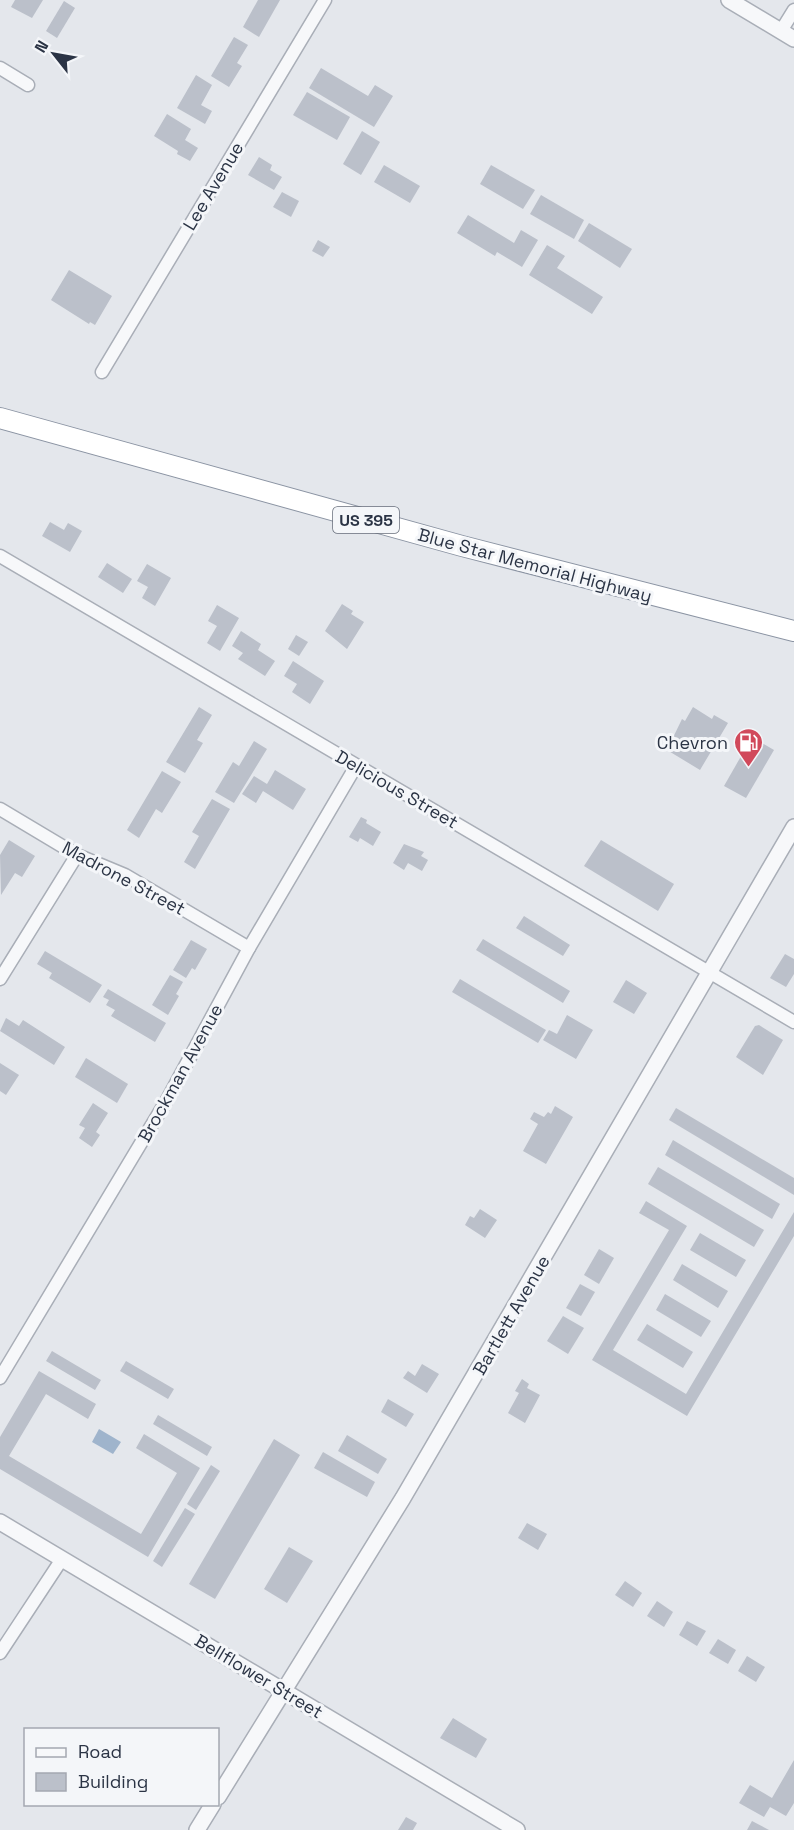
<svg xmlns="http://www.w3.org/2000/svg" width="794" height="1830" viewBox="0 0 794 1830" font-family="'Space Grotesk',sans-serif">
<style>
.water{fill:#9fb4cc}
.building{fill:#bbc0ca}
.lines{fill:none;stroke-linecap:round;stroke-linejoin:round}
.minor-casing{stroke:#a9aeb7;stroke-width:15}
.tertiary-casing{stroke:#a9aeb7;stroke-width:18}
.trunk-casing{stroke:#8b94a3;stroke-width:22}
.minor{stroke:#f7f8fa;stroke-width:12}
.tertiary{stroke:#f7f8fa;stroke-width:15}
.trunk{stroke:#fff;stroke-width:20}
.labels{text-anchor:middle;dominant-baseline:central;stroke-width:6;stroke-linejoin:round;paint-order:stroke}
.shield{fill:#f4f6f9;stroke:#676e7b;stroke-width:1.5}
.shield-label{font-size:16px;font-weight:bold;fill:#2b3445}
.street-label{font-size:18px;fill:#2b3445;stroke:#f4f6f9}
.poi-label{font-size:18px;fill:#2b3445;stroke:#f4f6f9;text-anchor:end}
</style>
<rect width="100%" height="100%" fill="#e4e7ec"/>
<path class="water" d="M99 1429 121 1442 113 1454 92 1442Z"/>
<g class="building">
<path d="M15 0H43L32 18 11 7Z"/>
<path d="M258 0H280L259 37 243 27Z"/>
<path d="M64 1 75 8 57 38 46 31Z"/>
<path d="M234 37 248 45 237 63 242 66 229 87 211 76Z"/>
<path d="M321 68 368 96 375 85 393 96 374 127 309 88Z"/>
<path d="M196 75 212 85 201 105 212 111 205 124 177 108Z"/>
<path d="M307 92 350 117 337 140 293 115Z"/>
<path d="M167 114 191 129 185 140 198 148 190 161 177 154 178 151 154 136Z"/>
<path d="M362 131 380 142 361 175 343 164Z"/>
<path d="M259 157 272 165 270 170 282 177 274 190 248 175Z"/>
<path d="M384 165 420 186 410 203 374 182Z"/>
<path d="M491 165 535 190 523 209 480 184Z"/>
<path d="M282 192 299 201 291 217 273 207Z"/>
<path d="M541 195 584 220 574 239 530 214Z"/>
<path d="M468 215 514 243 521 230 538 240 522 267 497 252 495 256 457 233Z"/>
<path d="M589 223 632 249 620 268 578 241Z"/>
<path d="M318 240 330 247 323 257 312 251Z"/>
<path d="M547 245 565 256 557 268 603 297 592 314 529 275Z"/>
<path d="M69 270 112 296 95 325 90 322 89 324 51 300Z"/>
<path d="M50 522 64 530 68 523 82 531 70 552 42 536Z"/>
<path d="M107 563 132 579 123 593 98 577Z"/>
<path d="M147 564 171 578 155 606 142 598 148 587 137 581Z"/>
<path d="M342 604 353 611 351 614 364 622 347 649 325 631Z"/>
<path d="M217 605 239 618 220 651 207 643 217 626 208 621Z"/>
<path d="M241 631 261 644 258 650 275 661 265 676 238 659 243 653 232 646Z"/>
<path d="M296 635 308 642 299 656 288 649Z"/>
<path d="M293 661 324 681 310 704 292 692 297 684 284 676Z"/>
<path d="M199 707 212 715 197 740 203 743 185 773 166 762Z"/>
<path d="M693 707 712 719 714 715 728 723 700 770 667 750 682 719 685 721Z"/>
<path d="M752 737 774 750 746 798 724 786Z"/>
<path d="M254 741 267 749 234 803 215 792 233 762 239 766Z"/>
<path d="M275 770 306 789 293 810 263 791 256 803 242 794 254 776 267 784Z"/>
<path d="M162 771 181 782 162 813 156 809 139 838 127 830Z"/>
<path d="M212 799 230 809 195 869 184 862 199 836 192 832Z"/>
<path d="M361 817 367 820 366 823 381 832 373 846 360 838 358 842 349 837Z"/>
<path d="M9 840 35 856 22 877 15 873 1 895 0 855Z"/>
<path d="M601 840 674 884 658 911 584 866Z"/>
<path d="M404 844 424 852 421 856 428 860 422 871 408 863 404 870 393 863Z"/>
<path d="M524 916 570 945 563 956 516 928Z"/>
<path d="M483 939 570 991 563 1003 476 950Z"/>
<path d="M191 940 207 949 195 970 192 968 186 978 173 970Z"/>
<path d="M45 951 102 985 90 1003 49 978 52 973 37 964Z"/>
<path d="M785 954 794 959V974L786 987 770 978Z"/>
<path d="M170 975 183 982 176 994 179 996 168 1015 152 1005Z"/>
<path d="M460 979 546 1030 538 1043 452 992Z"/>
<path d="M626 980 647 993 634 1014 613 1002Z"/>
<path d="M108 989 166 1023 155 1042 111 1016 115 1010 106 1005 109 1000 103 997Z"/>
<path d="M567 1015 593 1030 576 1059 543 1040 549 1030 557 1034Z"/>
<path d="M6 1018 19 1026 23 1020 65 1047 54 1065 0 1031Z"/>
<path d="M759 1025 783 1040 763 1075 736 1057 755 1026Z"/>
<path d="M86 1058 128 1084 117 1103 75 1077Z"/>
<path d="M0 1063 19 1075 6 1095 0 1091Z"/>
<path d="M93 1103 108 1113 96 1132 100 1135 92 1147 79 1138 85 1128 79 1125Z"/>
<path d="M555 1106 573 1117 546 1164 523 1151 538 1124 530 1119 534 1112 544 1117 548 1112 551 1114Z"/>
<path d="M676 1108 794 1178V1195L669 1120Z"/>
<path d="M673 1140 780 1204 772 1219 665 1155Z"/>
<path d="M658 1167 764 1230 754 1247 648 1184Z"/>
<path d="M646 1201 687 1226 613 1350 686 1394 794 1212V1236L687 1416 592 1360 669 1230 639 1213Z"/>
<path d="M480 1209 497 1220 485 1238 465 1225 470 1216 474 1218Z"/>
<path d="M700 1233 746 1260 736 1277 690 1250Z"/>
<path d="M599 1249 614 1258 599 1284 584 1275Z"/>
<path d="M682 1264 728 1291 718 1308 673 1280Z"/>
<path d="M580 1284 595 1292 581 1316 566 1308Z"/>
<path d="M665 1294 711 1321 701 1337 656 1310Z"/>
<path d="M563 1316 584 1328 568 1354 547 1341Z"/>
<path d="M647 1324 693 1352 683 1368 637 1340Z"/>
<path d="M52 1351 101 1380 95 1390 46 1361Z"/>
<path d="M126 1361 174 1389 168 1399 120 1371Z"/>
<path d="M422 1364 439 1374 427 1393 403 1378 408 1371 415 1376Z"/>
<path d="M39 1371 96 1404 88 1419 46 1394 9 1456 141 1534 177 1473 136 1448 144 1434 200 1468 148 1557 0 1469V1437Z"/>
<path d="M522 1379 529 1384 527 1388 540 1395 525 1423 508 1413 519 1393 515 1391Z"/>
<path d="M388 1399 414 1414 406 1427 381 1412Z"/>
<path d="M158 1415 212 1447 207 1456 153 1424Z"/>
<path d="M347 1435 387 1459 378 1474 338 1451Z"/>
<path d="M274 1439 300 1455 215 1599 189 1584Z"/>
<path d="M323 1452 375 1482 367 1497 314 1468Z"/>
<path d="M211 1465 220 1471 196 1510 187 1504Z"/>
<path d="M185 1508 195 1514 162 1567 153 1561Z"/>
<path d="M527 1523 547 1534 538 1550 518 1538Z"/>
<path d="M289 1547 313 1561 287 1603 264 1589Z"/>
<path d="M625 1581 642 1593 633 1607 615 1595Z"/>
<path d="M657 1601 673 1612 664 1627 647 1616Z"/>
<path d="M687 1621 706 1631 697 1646 679 1635Z"/>
<path d="M718 1639 736 1650 728 1664 709 1653Z"/>
<path d="M747 1656 765 1667 756 1682 738 1671Z"/>
<path d="M453 1718 487 1739 476 1758 440 1738Z"/>
<path d="M794 1760V1803L786 1816 770 1807 764 1817 739 1803 750 1785 772 1798Z"/>
<path d="M406 1817 417 1823 413 1830H398Z"/>
<path d="M752 1821 769 1830H747Z"/>
</g>
<g class="lines">
<defs>
<g id="minor">
<path d="M781 31 794 10"/>
<path d="M0 68 28 85"/>
<path d="M102 372 325 0"/>
<path d="M0 556 794 1022"/>
<path d="M0 809 77 855 125 875 249 948"/>
<path d="M0 979 77 855"/>
<path d="M0 1378 168 1098 249 948 356 766"/>
<path d="M0 1653 62 1559"/>
</g>
<g id="tertiary">
<path d="M729 0 794 39"/>
<path d="M0 1522 517 1830"/>
<path d="M218 1797 403 1498 794 827"/>
<path d="M197 1830 213 1804"/>
</g>
<path id="trunk" d="M0 418 462 546 794 631"/>
</defs>
<use href="#minor" class="minor-casing"/>
<use href="#tertiary" class="tertiary-casing"/>
<use href="#trunk" class="trunk-casing"/>
<use href="#minor" class="minor"/>
<use href="#tertiary" class="tertiary"/>
<use href="#trunk" class="trunk"/>
</g>
<defs>
<symbol id="fuel-pin" viewBox="-11 -11 22 30"><path d="M0 17L-7.5 6A9.5 9.5 0 1 1 7.5 6Z" fill="#d1495b" stroke="#f4f6f9"/><path d="M-5.5-6h7V0h2V4h1.3V-2.5L3-4.5l.8-.8L6-3V5H2.5V1h-1V6h-7ZM-4.2-4.7v3.2H.2V-4.7Z" fill="#fff"/></symbol>
</defs>
<g fill-rule="evenodd">
<use href="#fuel-pin" x="732" y="726" width="33" height="45"/>
</g>
<g class="labels">
<rect class="shield" x="333" y="507" width="66" height="26" rx="4.5"/>
<g class="shield-label">
<text x="366" y="520">US 395</text>
</g>
<g class="street-label">
<text transform="translate(213 186) rotate(-59)">Lee Avenue</text>
<text transform="translate(535 565) rotate(15)">Blue Star Memorial Highway</text>
<text transform="translate(397 789) rotate(30)">Delicious Street</text>
<text transform="translate(124 878) rotate(28)">Madrone Street</text>
<text transform="translate(180 1073) rotate(-61)">Brockman Avenue</text>
<text transform="translate(511 1315) rotate(-60)">Bartlett Avenue</text>
<text transform="translate(259 1676) rotate(31)">Bellflower Street</text>
</g>
<g class="poi-label">
<text x="728" y="742">Chevron</text>
</g>
</g>
<rect x="24" y="1728" width="195" height="78" fill="#f4f6f9" stroke="#a4a8b1" stroke-width="1.5"/>
<rect x="36" y="1748" width="30" height="9" fill="#f7f8fa" stroke="#a4a8b1" stroke-width="1.5"/>
<text x="78" y="1758" font-size="18" fill="#2b3445">Road</text>
<rect x="36" y="1773" width="30" height="18" fill="#bbc0ca" stroke="#a4a8b1" stroke-width="1.5"/>
<text x="78" y="1788" font-size="18" fill="#2b3445">Building</text>
<g transform="translate(54 54) rotate(301)" stroke="#f4f6f9" stroke-width="4.5" paint-order="stroke">
<path d="M0-4.5L10 22L0 15L-10 22Z" fill="#2b3445"/>
<text y="-9" font-size="16" font-weight="bold" text-anchor="middle" fill="#2b3445">N</text>
</g>
</svg>
